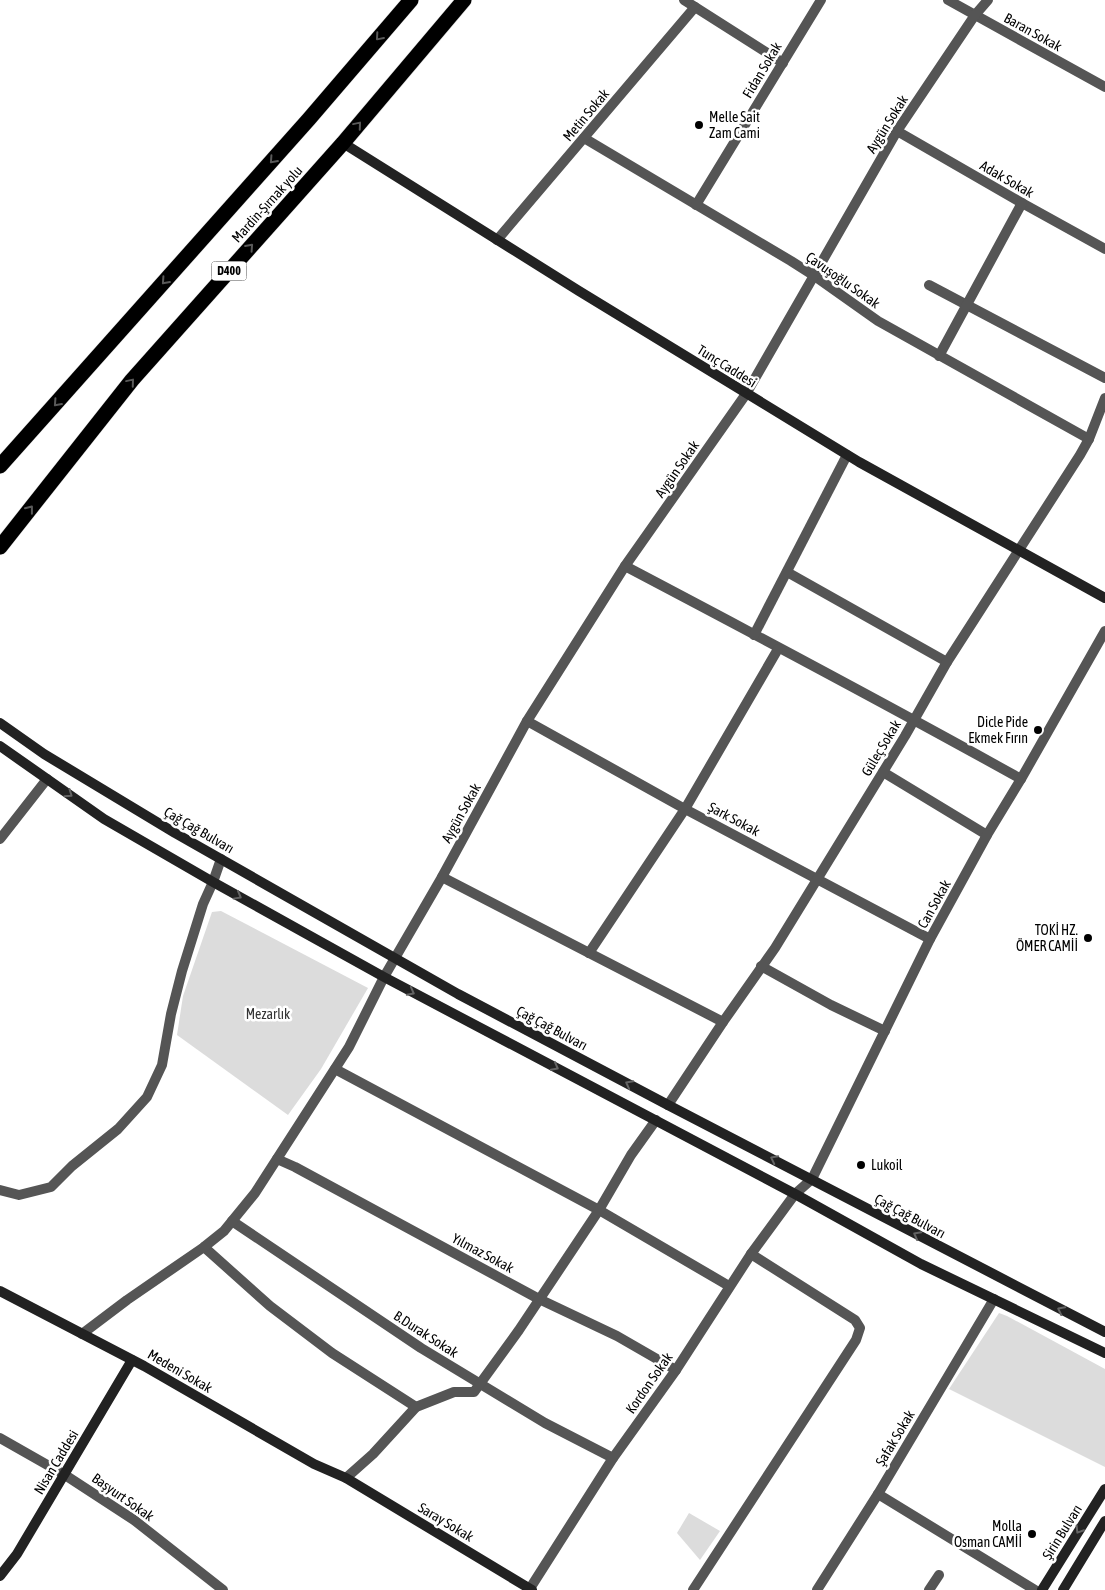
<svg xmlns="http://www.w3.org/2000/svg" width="1105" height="1590" viewBox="0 0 1105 1590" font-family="'Asap Condensed',sans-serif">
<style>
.green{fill:#dcdcdc}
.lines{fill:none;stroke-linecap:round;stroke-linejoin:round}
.highway-casing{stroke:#dbdbdb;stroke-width:16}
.street{stroke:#555;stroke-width:10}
.secondary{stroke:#222;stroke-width:10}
.highway{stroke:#000;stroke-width:15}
.oneway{stroke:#595959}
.oneway2{stroke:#646464}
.poi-dot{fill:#000;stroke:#fff;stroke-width:2}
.labels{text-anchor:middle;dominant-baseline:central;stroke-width:5;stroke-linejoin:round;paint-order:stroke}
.shield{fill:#fff;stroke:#4c4c4c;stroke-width:1}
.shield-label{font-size:12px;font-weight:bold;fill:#000}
.street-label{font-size:14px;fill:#000;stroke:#fff}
.poi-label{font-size:14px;fill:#000;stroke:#fff;text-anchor:end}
.park-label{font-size:14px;fill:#333;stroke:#fff}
</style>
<rect width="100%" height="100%" fill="#fff"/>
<g class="green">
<path d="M221 911 368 988 321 1069 288 1115 177 1035 183 996 212 912Z"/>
<path d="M999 1313 1007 1316 1105 1369V1467L949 1389Z"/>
<path d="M689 1513 720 1531 700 1560 677 1533Z"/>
</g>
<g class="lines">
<defs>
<g id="highway">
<path d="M0 466 309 119 411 0"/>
<path d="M0 547 132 380 343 143 464 0"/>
</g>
</defs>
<use href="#highway" class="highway-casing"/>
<g class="street">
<path d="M684 0 783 63"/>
<path d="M948 0 1105 87"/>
<path d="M897 131 1022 203 1105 249"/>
<path d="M584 138 791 261 813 275 878 321 1089 439"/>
<path d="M696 205 821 0"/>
<path d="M497 240 695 7"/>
<path d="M929 285 1105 378"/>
<path d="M939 356 1022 203"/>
<path d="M625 566C758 636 890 706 1021 779"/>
<path d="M787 572 947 662"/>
<path d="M754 635 847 455"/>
<path d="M527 721 685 809 930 939"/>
<path d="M883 772 987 835"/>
<path d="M0 839 47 779"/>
<path d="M442 877 723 1022"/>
<path d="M589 953 685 809 778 649"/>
<path d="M761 966 831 1005 885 1031"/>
<path d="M335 1069 599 1210 729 1286"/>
<path d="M668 1105 723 1022 775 948 905 736 947 662 1080 455 1089 439 1105 398"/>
<path d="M277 1159 295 1167 539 1299 617 1336 676 1370"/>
<path d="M0 1190 19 1195 51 1187 72 1166 118 1129 147 1097 162 1065 171 1014 182 971 203 904 213 882 221 859"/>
<path d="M232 1221 421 1348 545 1423 613 1458"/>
<path d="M204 1247 270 1306 332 1353 416 1407"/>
<path d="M82 1334 127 1300 204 1247 224 1231 255 1193 349 1047 384 977 442 877 527 721 625 566 746 394 897 131 975 15 988 0"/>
<path d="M0 1438 65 1475 134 1520 223 1590"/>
<path d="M346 1478 373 1454 416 1407 454 1392H474L519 1330 599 1210 631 1155 656 1120"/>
<path d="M878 1494 1035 1590"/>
<path d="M529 1590 613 1458 676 1370 751 1254 795 1194 812 1179 930 939 987 835 1021 779 1105 631"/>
<path d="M693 1590 856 1340 860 1328 855 1320 751 1254"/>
<path d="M817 1590 878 1494 994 1299"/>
<path d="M929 1590 939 1575"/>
</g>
<g class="secondary">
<path d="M343 143 579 291 859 462 1105 598"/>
<path d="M0 723 44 754 175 833 458 994 668 1105 1105 1332"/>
<path d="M0 746 104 819 213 882 384 977 795 1194 921 1264 1105 1353"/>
<path d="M0 1291 144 1366 314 1464 346 1478 532 1590"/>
<path d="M0 1576 17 1554 132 1360"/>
<path d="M1042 1590 1105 1489"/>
<path d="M1063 1590 1105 1521"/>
</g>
<use href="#highway" class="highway"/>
</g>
<defs><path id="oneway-chevron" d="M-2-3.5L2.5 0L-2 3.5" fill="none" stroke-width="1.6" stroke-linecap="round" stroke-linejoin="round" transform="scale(1.25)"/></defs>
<g class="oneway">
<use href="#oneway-chevron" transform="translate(379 37) rotate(131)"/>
<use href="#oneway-chevron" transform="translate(358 125) rotate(-50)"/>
<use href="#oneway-chevron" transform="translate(273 160) rotate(132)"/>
<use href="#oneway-chevron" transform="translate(250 247) rotate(-48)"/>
<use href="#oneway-chevron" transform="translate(165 281) rotate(132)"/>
<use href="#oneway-chevron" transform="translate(131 382) rotate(-50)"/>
<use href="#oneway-chevron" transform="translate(57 403) rotate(132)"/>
<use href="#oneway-chevron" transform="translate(30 509) rotate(-52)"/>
</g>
<g class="oneway2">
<use href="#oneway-chevron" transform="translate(69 794) rotate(35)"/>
<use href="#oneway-chevron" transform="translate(238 896) rotate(29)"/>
<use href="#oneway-chevron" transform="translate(411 992) rotate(28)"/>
<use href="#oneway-chevron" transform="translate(555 1067) rotate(28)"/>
<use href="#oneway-chevron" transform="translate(629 1084) rotate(-152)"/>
<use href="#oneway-chevron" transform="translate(774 1159) rotate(-153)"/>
<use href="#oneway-chevron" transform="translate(917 1235) rotate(-152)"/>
<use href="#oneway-chevron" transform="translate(1061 1310) rotate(-153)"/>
<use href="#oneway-chevron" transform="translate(1079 1530) rotate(122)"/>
</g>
<g class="poi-dot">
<circle cx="699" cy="125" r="5"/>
<circle cx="1038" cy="730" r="5"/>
<circle cx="1088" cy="938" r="5"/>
<circle cx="861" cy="1165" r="5"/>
<circle cx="1032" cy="1534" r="5"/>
</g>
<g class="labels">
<rect class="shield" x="211.5" y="261.5" width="35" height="19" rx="4"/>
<g class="shield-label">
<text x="229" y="271">D400</text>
</g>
<g class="street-label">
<text transform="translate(1033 32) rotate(29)">Baran Sokak</text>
<text transform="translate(762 70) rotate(-59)">Fidan Sokak</text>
<text transform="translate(586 115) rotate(-50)">Metin Sokak</text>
<text transform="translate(887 124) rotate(-58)">Aygün Sokak</text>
<text transform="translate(1007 179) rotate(30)">Adak Sokak</text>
<text transform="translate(267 204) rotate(-48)">Mardin-Şırnak yolu</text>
<text transform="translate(843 280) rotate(35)">Çavuşoğlu Sokak</text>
<text transform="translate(727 366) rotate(32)">Tunç Caddesi</text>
<text transform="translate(677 469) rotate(-55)">Aygün Sokak</text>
<text transform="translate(881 748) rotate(-59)">Güleç Sokak</text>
<text transform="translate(461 813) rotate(-61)">Aygün Sokak</text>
<text transform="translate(734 819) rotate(28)">Şark Sokak</text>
<text transform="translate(199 830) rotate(30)">Çağ Çağ Bulvarı</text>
<text transform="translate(934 904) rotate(-61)">Can Sokak</text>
<text transform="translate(552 1028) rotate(28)">Çağ Çağ Bulvarı</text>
<text transform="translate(910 1216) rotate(28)">Çağ Çağ Bulvarı</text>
<text transform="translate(483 1253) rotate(28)">Yılmaz Sokak</text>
<text transform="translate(426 1334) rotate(33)">B.Durak Sokak</text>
<text transform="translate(180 1371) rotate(30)">Medeni Sokak</text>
<text transform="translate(649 1383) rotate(-55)">Kordon Sokak</text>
<text transform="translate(895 1438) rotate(-59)">Şafak Sokak</text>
<text transform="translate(56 1462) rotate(-59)">Nisan Caddesi</text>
<text transform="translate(123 1497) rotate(35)">Başyurt Sokak</text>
<text transform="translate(446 1522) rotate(31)">Saray Sokak</text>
<text transform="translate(1062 1532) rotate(-58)">Şirin Bulvarı</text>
</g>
<g class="poi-label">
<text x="709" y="117" text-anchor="start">Melle Sait<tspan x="709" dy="16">Zam Cami</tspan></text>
<text x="1028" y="722">Dicle Pide<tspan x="1028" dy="16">Ekmek Fırın</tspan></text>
<text x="1078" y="930">TOKİ HZ.<tspan x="1078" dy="16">ÖMER CAMİİ</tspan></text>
<text x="871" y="1165" text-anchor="start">Lukoil</text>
<text x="1022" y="1526">Molla<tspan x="1022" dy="16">Osman CAMİİ</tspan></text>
</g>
<g class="park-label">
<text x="268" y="1014">Mezarlık</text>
</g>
</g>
</svg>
